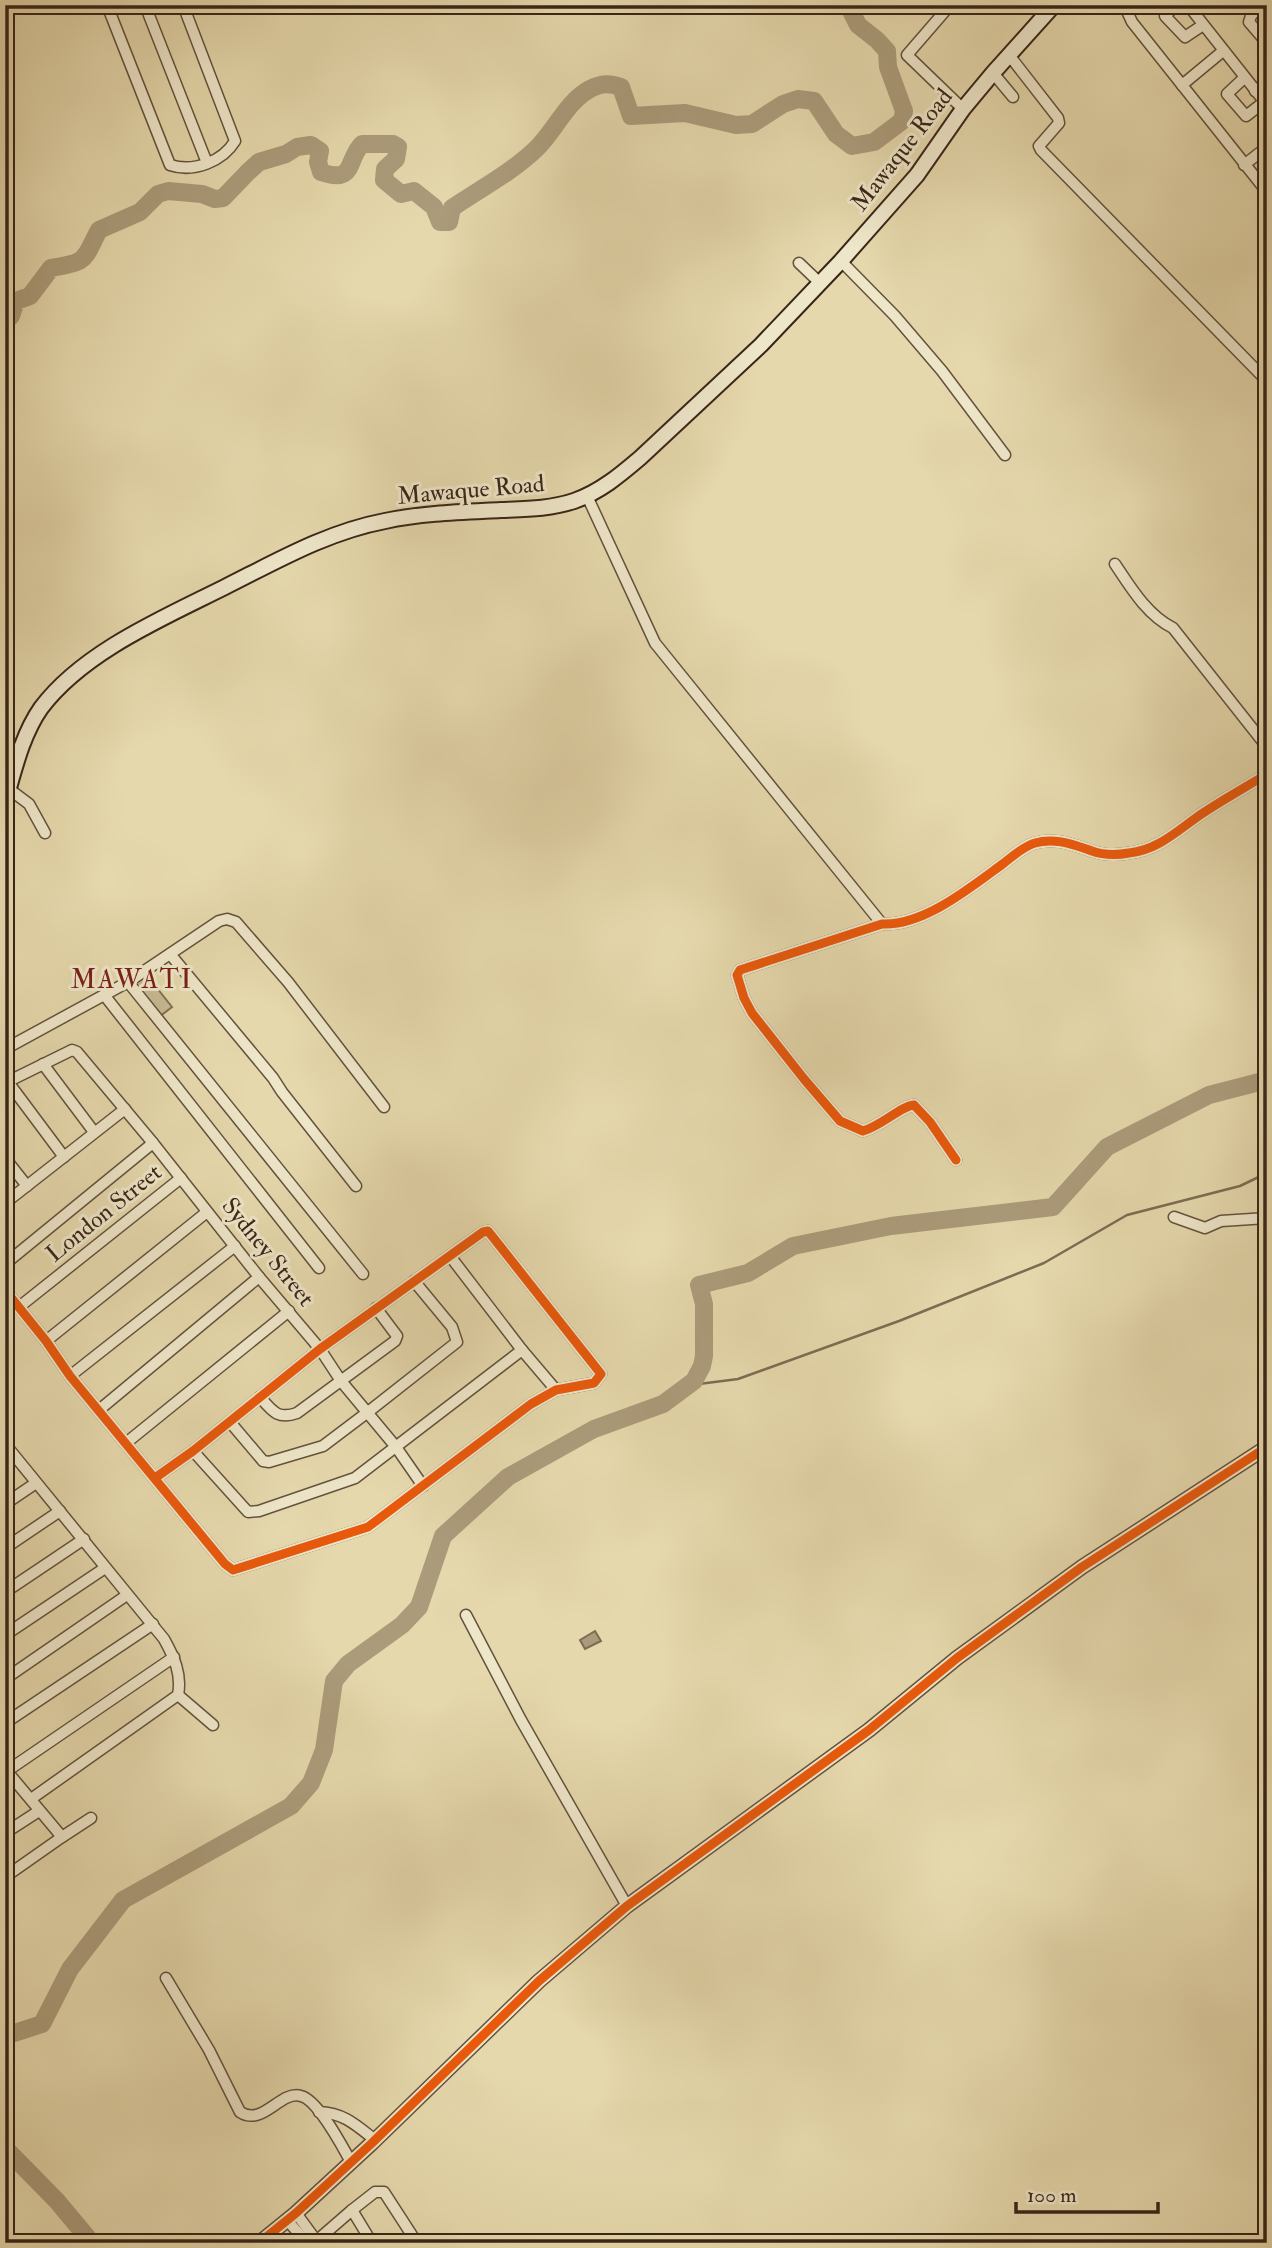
<svg xmlns="http://www.w3.org/2000/svg" width="1272" height="2248" viewBox="0 0 1272 2248" font-family="'IM FELL Double Pica',serif">
<style>
.pitch{fill:#c8ba93;stroke:#807056;stroke-width:2}
.water{fill:url(#water-ripples);stroke:#7d6c53;stroke-width:2}
.lines{fill:none;stroke-linecap:round;stroke-linejoin:round}
.stream{stroke:#7d6c53;stroke-width:2.5}
.river{stroke:#ab9b7a;stroke-width:18}
.minor-casing{stroke:#64523d;stroke-width:13}
.tertiary-casing{stroke:#64523d;stroke-width:16}
.secondary-casing{stroke:#392518;stroke-width:18}
.minor{stroke:#eee6c9;stroke-width:10}
.tertiary{stroke:#eee6c9;stroke-width:12}
.secondary{stroke:#eee6c9;stroke-width:14}
.cycleway-casing{stroke:#eee6c9;stroke-width:13}
.cycleway{stroke:#e8590c;stroke-width:9}
.labels{text-anchor:middle;dominant-baseline:central;stroke-width:6;stroke-linejoin:round;paint-order:stroke}
.street-label{font-size:24px;fill:#392518;stroke:#eee6c9}
.neighbourhood-label{font-size:26px;letter-spacing:2px;fill:#7a1f14;stroke:#eee6c9}
</style>
<defs>
<pattern id="water-ripples" width="26" height="14" patternUnits="userSpaceOnUse" patternTransform="scale(1.75)"><rect width="26" height="14" fill="#ab9b7a"/><path d="M2 4q2-2 4 0t4 0M15 11q2-2 4 0t4 0" fill="none" stroke="#8c7e63"/></pattern>
</defs>
<rect width="100%" height="100%" fill="#e5d8ac"/>
<filter id="stains"><feTurbulence type="fractalNoise" baseFrequency=".00286" numOctaves="4"/><feColorMatrix values="0 0 0 0 .2 0 0 0 0 .09 0 0 0 0 .02 0 0 0 .5 -.17"/></filter>
<radialGradient id="worn" r=".72"><stop offset=".6" stop-color="#630" stop-opacity="0"/><stop offset="1" stop-color="#630" stop-opacity=".3"/></radialGradient>
<path class="pitch" d="M145 973 172 1007 159 1017 133 983Z"/>
<path class="water" d="M595 1631 601 1641 585 1649 580 1640Z"/>
<g class="lines">
<path class="stream" d="M691 1385 738 1379 899 1321 1044 1263 1127 1215 1240 1186 1267 1173"/>
<g class="river">
<path d="M5 321 11 316 16 301 30 296 51 268C89 262 83 260 99 230L140 212 158 194 168 191 202 194 215 199 223 198 248 172 259 162 286 154 297 147 311 145 320 151 318 162 321 172C356 184 346 160 362 144H393L398 147 396 159 385 169 384 180 401 194 414 191 434 207 440 222H449L452 208C480 189 512 172 536 149 555 131 566 102 590 89 602 83 609 83 621 87L631 116 685 113 736 125 752 124 783 104 798 99 814 101 836 134 852 146 874 142 902 121 904 111 888 67 887 51 877 40 858 25 848 5"/>
<path d="M5 2036 42 2024 70 1969 123 1900 291 1806 311 1783 324 1750 334 1681 348 1664 402 1625 419 1607 443 1536 508 1477 594 1429 663 1404 694 1381 702 1366 704 1356V1304L699 1285 748 1273 793 1246 891 1226 1053 1207 1107 1147 1209 1095 1267 1080"/>
<path d="M5 2148 57 2201 92 2243"/>
</g>
<defs>
<g id="minor">
<path d="M107 5 170 165C194 173 223 161 235 141L183 5"/>
<path d="M145 5 207 163"/>
<path d="M1127 5 1126 9 1132 22 1267 192"/>
<path d="M1176 5 1165 16 1185 37 1203 25"/>
<path d="M1188 5 1267 105"/>
<path d="M1261 5 1251 16 1249 22 1267 43"/>
<path d="M945 11 907 55 963 109"/>
<path d="M1009 55 1058 118 1059 123 1039 146 1041 150 1267 381"/>
<path d="M993 73 1013 97"/>
<path d="M1244 78 1227 94 1246 116 1264 102"/>
<path d="M1182 85 1223 51"/>
<path d="M1255 91 1267 82"/>
<path d="M1244 165 1267 147"/>
<path d="M841 261 895 316 942 371 1005 455"/>
<path d="M799 263 820 283"/>
<path d="M587 496 655 643 882 924"/>
<path d="M1115 564C1131 588 1147 615 1173 628L1267 747"/>
<path d="M9 789 29 804 45 833"/>
<path d="M170 954 273 1078 282 1092 356 1186"/>
<path d="M128 982 219 921 227 919 236 922 288 982 384 1107"/>
<path d="M105 996 319 1268"/>
<path d="M5 1049 128 982 363 1274"/>
<path d="M43 1064 94 1132"/>
<path d="M8 1082 64 1157"/>
<path d="M5 1083 72 1050 77 1052 153 1143 259 1277 320 1349 341 1381 396 1447 423 1486"/>
<path d="M5 1158 27 1186"/>
<path d="M956 1160 930 1122 914 1105C901 1106 881 1126 863 1131L840 1121 804 1079 752 1013 744 998 737 975 740 970 882 924C924 926 971 887 1004 863 1013 856 1024 846 1035 843 1055 837 1074 845 1092 851 1103 855 1118 855 1129 853 1159 850 1179 829 1203 813 1224 799 1246 787 1267 774"/>
<path d="M5 1203 125 1109"/>
<path d="M1174 1217 1205 1228 1221 1221 1267 1218"/>
<path d="M450 1256 522 1350 556 1390"/>
<path d="M5 1264 153 1143"/>
<path d="M5 1290 46 1341 70 1376 225 1564 233 1570 368 1527 531 1404 556 1390 594 1383 601 1374 488 1231 483 1232 320 1349 193 1451 155 1478"/>
<path d="M19 1307 181 1178"/>
<path d="M46 1341 207 1212"/>
<path d="M70 1376 235 1246"/>
<path d="M260 1397C272 1411 278 1420 297 1413L395 1341 397 1336 376 1308"/>
<path d="M99 1410 259 1277"/>
<path d="M230 1422 263 1461 269 1462 323 1446 368 1412 457 1342 452 1327 414 1281"/>
<path d="M126 1443 289 1311"/>
<path d="M5 1444 164 1639C174 1657 182 1674 178 1695L31 1799"/>
<path d="M193 1451 248 1512 259 1511 355 1478 522 1350"/>
<path d="M5 1504 36 1483"/>
<path d="M5 1548 60 1511"/>
<path d="M5 1592 84 1539"/>
<path d="M466 1615 521 1720 627 1906"/>
<path d="M5 1635 105 1568"/>
<path d="M5 1679 127 1595"/>
<path d="M178 1695 213 1725"/>
<path d="M5 1723 153 1624"/>
<path d="M5 1769 62 1837 91 1818"/>
<path d="M7 1771 174 1657"/>
<path d="M5 1833 39 1811"/>
<path d="M5 1877 62 1837"/>
<path d="M166 1978 209 2050 240 2112C263 2127 280 2090 301 2096 318 2100 342 2146 351 2162"/>
<path d="M319 2112C344 2113 356 2125 375 2140"/>
<path d="M352 2210 375 2192H384L417 2243"/>
<path d="M296 2213 318 2243"/>
<path d="M287 2220 307 2243"/>
<path d="M314 2243 352 2210 372 2243"/>
</g>
<path id="tertiary" d="M259 2243 296 2213 372 2143 539 1981 627 1906 869 1730 957 1658 1082 1567 1267 1447"/>
<path id="secondary" d="M5 802C14 771 22 735 41 708 83 652 163 618 225 587 277 561 327 532 385 521 423 513 463 512 501 510 526 509 550 509 574 501 600 492 620 475 640 458L761 345 841 261 917 175 963 109 993 73 1054 5"/>
</defs>
<use href="#minor" class="minor-casing"/>
<use href="#tertiary" class="tertiary-casing"/>
<use href="#secondary" class="secondary-casing"/>
<use href="#minor" class="minor"/>
<use href="#tertiary" class="tertiary"/>
<use href="#secondary" class="secondary"/>
<defs>
<g id="cycleway">
<path d="M956 1160 930 1122 914 1105C901 1106 881 1126 863 1131L840 1121 804 1079 752 1013 744 998 737 975 740 970 882 924C924 926 971 887 1004 863 1013 856 1024 846 1035 843 1055 837 1074 845 1092 851 1103 855 1118 855 1129 853 1159 850 1179 829 1203 813 1224 799 1246 787 1267 774"/>
<path d="M5 1290 46 1341 70 1376 225 1564 233 1570 368 1527 531 1404 556 1390 594 1383 601 1374 488 1231 483 1232 320 1349 193 1451 155 1478"/>
<path d="M259 2243 296 2213 372 2143 539 1981 627 1906 869 1730 957 1658 1082 1567 1267 1447"/>
</g>
</defs>
<use href="#cycleway" class="cycleway-casing"/>
<use href="#cycleway" class="cycleway"/>
</g>
<g class="labels">
<g class="street-label">
<text transform="translate(902 150) rotate(-52)">Mawaque Road</text>
<text transform="translate(471 490) rotate(-5)">Mawaque Road</text>
<text transform="translate(104 1213) rotate(-39)">London Street</text>
<text transform="translate(268 1252) rotate(51)">Sydney Street</text>
</g>
<g class="neighbourhood-label">
<text x="132" y="980">MAWATI</text>
</g>
</g>
<rect width="1272" height="2248" fill="none" stroke="#e5d8ac" stroke-width="28"/>
<rect x="7" y="7" width="1258" height="2234" fill="none" stroke="#392518" stroke-width="3.5"/>
<rect x="14" y="14" width="1244" height="2220" fill="none" stroke="#392518" stroke-width="2"/>
<path d="M1016 2202v10h142v-10" fill="none" stroke="#392518" stroke-width="3.5"/>
<text x="1027" y="2202" font-size="21" fill="#392518" stroke="#eee6c9" stroke-width="5" paint-order="stroke">100 m</text>
<rect width="100%" height="100%" filter="url(#stains)"/>
<rect width="100%" height="100%" fill="url(#worn)"/>
</svg>
